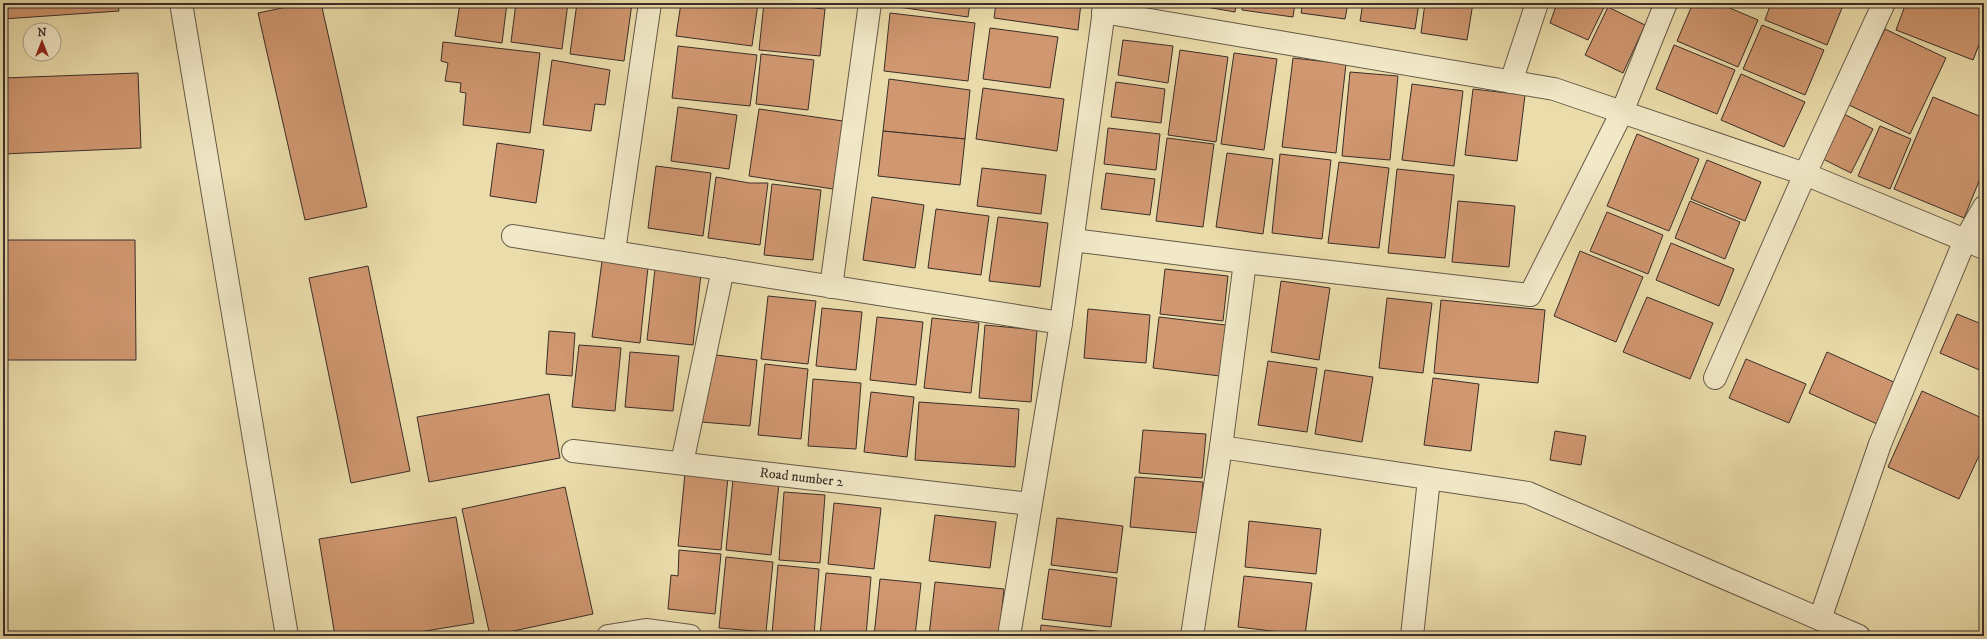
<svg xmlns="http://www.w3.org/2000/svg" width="1987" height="639" viewBox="0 0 1987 639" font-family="'IM FELL DW Pica',serif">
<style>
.building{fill:#d09770;stroke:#3a2e28}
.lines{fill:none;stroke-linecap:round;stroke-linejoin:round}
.street-casing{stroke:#665a49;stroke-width:24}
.street{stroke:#f2e9c8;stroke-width:22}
.labels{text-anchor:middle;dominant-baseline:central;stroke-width:3;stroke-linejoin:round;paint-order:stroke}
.street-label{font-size:14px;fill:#3a2e28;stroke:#f2e9c8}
</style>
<rect width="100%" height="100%" fill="#ebddab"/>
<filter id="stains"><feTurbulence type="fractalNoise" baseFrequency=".005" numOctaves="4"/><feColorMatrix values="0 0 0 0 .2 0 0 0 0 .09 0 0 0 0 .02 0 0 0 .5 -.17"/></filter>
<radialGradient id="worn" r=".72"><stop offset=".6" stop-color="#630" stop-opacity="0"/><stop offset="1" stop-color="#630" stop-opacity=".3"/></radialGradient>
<g class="building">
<path d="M3 3H118L119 11 3 19Z"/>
<path d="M306 3H321L367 207 305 220 258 13Z"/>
<path d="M460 3H507L502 43 455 36Z"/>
<path d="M516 3H568L562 49 511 42Z"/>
<path d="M577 3H632L624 61 570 54Z"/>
<path d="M681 3H758L752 46 676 36Z"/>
<path d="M764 3 825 9 820 56 759 50Z"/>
<path d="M892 3H970L968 17 891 6Z"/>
<path d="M996 3H1081L1078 30 994 18Z"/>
<path d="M1183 3H1236L1235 12Z"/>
<path d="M1243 3H1295L1293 17 1242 10Z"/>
<path d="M1303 3H1348L1345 19 1301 13Z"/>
<path d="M1363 3H1419L1415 29 1360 21Z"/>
<path d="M1425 3H1473L1467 40 1421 33Z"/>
<path d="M1557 3H1606L1588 40 1550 23Z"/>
<path d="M1693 3H1718L1758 20 1738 67 1677 41Z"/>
<path d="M1771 3H1844L1827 45 1765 20Z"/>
<path d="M1906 3 1984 4V32L1973 60 1896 30Z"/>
<path d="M1608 7 1645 25 1623 73 1585 55Z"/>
<path d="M890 13 975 23 968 81 884 71Z"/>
<path d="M1762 25 1824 50 1805 95 1743 69Z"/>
<path d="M990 28 1058 37 1050 88 983 79Z"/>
<path d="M1885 29 1946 58 1910 134 1849 105Z"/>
<path d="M1123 40 1173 46 1168 83 1118 75Z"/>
<path d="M443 42 540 53 530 133 463 125 466 93 460 92 461 83 445 81 448 63 441 61Z"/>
<path d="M1674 45 1735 70 1717 114 1656 89Z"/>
<path d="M678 46 757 55 750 106 672 98Z"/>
<path d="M1180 50 1228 57 1216 142 1168 135Z"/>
<path d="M1234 53 1277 59 1264 150 1221 144Z"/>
<path d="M761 54 814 60 808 110 756 104Z"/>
<path d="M1293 58 1346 64 1336 153 1282 147Z"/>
<path d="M552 60 610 70 605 105 595 104 591 131 543 125Z"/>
<path d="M1350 72 1398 76 1390 160 1342 156Z"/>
<path d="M138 73 141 148 3 154V78Z"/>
<path d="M1741 74 1805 102 1784 147 1721 120Z"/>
<path d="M889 79 970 90 965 139 883 131Z"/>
<path d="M1116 82 1165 89 1161 123 1111 117Z"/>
<path d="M1412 84 1463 91 1454 166 1402 160Z"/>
<path d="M983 88 1064 99 1057 151 976 139Z"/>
<path d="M1473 89 1525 95 1517 161 1465 155Z"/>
<path d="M1933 97 1984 118V169L1964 218 1894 189Z"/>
<path d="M678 107 737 115 729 169 671 161Z"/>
<path d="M759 109 843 121 833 189 749 176Z"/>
<path d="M1844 114 1873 129 1851 173 1821 158Z"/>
<path d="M1880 126 1911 139 1890 189 1858 176Z"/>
<path d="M1108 128 1160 134 1156 170 1104 164Z"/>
<path d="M883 131 965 139 960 185 878 176Z"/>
<path d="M1637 134 1699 159 1669 231 1607 206Z"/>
<path d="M1167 138 1214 144 1203 227 1156 221Z"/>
<path d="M497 143 544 150 536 203 490 196Z"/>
<path d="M1227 153 1273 159 1263 234 1216 227Z"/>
<path d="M1280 154 1331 160 1322 239 1272 233Z"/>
<path d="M1707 160 1761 182 1745 221 1691 199Z"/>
<path d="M1339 162 1389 168 1379 248 1328 243Z"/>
<path d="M656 166 711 173 703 236 648 228Z"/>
<path d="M982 168 1046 175 1041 214 977 206Z"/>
<path d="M1397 169 1454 175 1445 258 1388 253Z"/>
<path d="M1106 173 1155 179 1150 215 1101 209Z"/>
<path d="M716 177 749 183H768L760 245 708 238Z"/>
<path d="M772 184 821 190 813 260 764 255Z"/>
<path d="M872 197 924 205 915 268 863 260Z"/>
<path d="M1458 201 1515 206 1509 267 1452 262Z"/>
<path d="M1690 201 1740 222 1725 259 1675 238Z"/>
<path d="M936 209 989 216 981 275 928 268Z"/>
<path d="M1607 212 1663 235 1648 274 1590 251Z"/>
<path d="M998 217 1048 223 1040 287 989 281Z"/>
<path d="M6 240H135L136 360H7Z"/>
<path d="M1671 243 1734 269 1719 306 1656 280Z"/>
<path d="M1580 251 1643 277 1616 342 1554 316Z"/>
<path d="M602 261 648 267 640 343 592 337Z"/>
<path d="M368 266 410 471 351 483 309 278Z"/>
<path d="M655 269 701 274 693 345 647 340Z"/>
<path d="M1165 269 1228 276 1223 321 1160 314Z"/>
<path d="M1281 281 1330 288 1319 360 1271 352Z"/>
<path d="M768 296 816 301 808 364 761 359Z"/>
<path d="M1647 297 1713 323 1690 379 1623 352Z"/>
<path d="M1387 298 1432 303 1423 373 1379 368Z"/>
<path d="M1441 300 1545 310 1538 383 1434 373Z"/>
<path d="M822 308 862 312 856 370 816 366Z"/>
<path d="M1088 309 1150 315 1146 363 1084 358Z"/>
<path d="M1957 314 1984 325V372L1940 353Z"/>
<path d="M877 317 923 322 916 385 870 380Z"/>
<path d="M1159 317 1226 325 1220 376 1153 368Z"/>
<path d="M932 318 979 323 971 393 924 388Z"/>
<path d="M985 325 1037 330 1031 402 979 398Z"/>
<path d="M549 331 575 333 572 376 546 374Z"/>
<path d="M579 345 621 348 615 411 572 407Z"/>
<path d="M630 352 679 356 673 411 625 407Z"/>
<path d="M1827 352 1896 383 1877 424 1809 393Z"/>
<path d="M708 354 757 360 750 426 701 422Z"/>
<path d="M1746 359 1806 384 1789 423 1729 398Z"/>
<path d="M1268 361 1317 368 1307 432 1258 425Z"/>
<path d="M765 364 808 369 801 439 758 435Z"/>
<path d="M1325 370 1373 377 1362 442 1315 434Z"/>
<path d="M1433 378 1479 384 1471 451 1424 445Z"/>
<path d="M813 379 861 383 856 449 808 446Z"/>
<path d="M1922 391 1984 419V445L1959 499 1888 467Z"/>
<path d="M871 392 914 397 907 457 864 452Z"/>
<path d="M549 394 560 458 429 482 417 417Z"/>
<path d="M919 402 1019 409 1015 467 915 460Z"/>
<path d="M1143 430 1206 434 1202 478 1139 473Z"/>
<path d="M1555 431 1586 436 1581 465 1550 460Z"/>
<path d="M685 473 728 477 721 550 678 546Z"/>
<path d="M1135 477 1203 482 1199 533 1130 527Z"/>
<path d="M733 479 779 484 771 555 726 550Z"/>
<path d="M565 487 593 614 490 636 462 509Z"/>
<path d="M784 492 825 495 820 563 779 560Z"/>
<path d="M834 503 881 508 874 569 828 564Z"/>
<path d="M935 515 996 522 990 568 929 561Z"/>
<path d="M456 517 474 623 395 636H335L319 539Z"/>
<path d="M1057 518 1123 526 1117 573 1051 565Z"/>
<path d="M1249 521 1321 529 1316 574 1245 567Z"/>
<path d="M679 550 721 554 715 614 668 609 671 575 678 576Z"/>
<path d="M726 557 773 562 766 632 719 628Z"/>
<path d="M778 565 819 569 814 636 772 634Z"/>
<path d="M1049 569 1117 578 1111 627 1042 619Z"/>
<path d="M826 573 871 577 866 636H820Z"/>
<path d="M1244 576 1312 583 1305 635 1238 627Z"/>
<path d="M880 579 921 583 915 636H874Z"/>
<path d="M935 582 1004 589 999 636H929Z"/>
<path d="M1041 625 1113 633V636H1040Z"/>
</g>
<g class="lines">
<defs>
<g id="street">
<path d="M181 3 287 636"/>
<path d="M1103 12 1554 89 1805 174 1984 248"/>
<path d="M1511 82 1537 3"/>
<path d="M513 236 1061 323"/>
<path d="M1073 240 1245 262 1530 295 1622 112 1666 3"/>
<path d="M614 251 650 3"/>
<path d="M831 287 870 3"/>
<path d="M1715 378 1805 174 1884 3"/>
<path d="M1221 447 1528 493 1859 636"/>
<path id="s1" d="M573 451 1030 504"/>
<path d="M682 463 723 269"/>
<path d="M1820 619 1880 444 1965 240 1984 207"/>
<path d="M608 636 646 630 690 636"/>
<path d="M1009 636 1061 323 1105 3"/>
<path d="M1192 636 1221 447 1245 262"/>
<path d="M1412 636 1429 479"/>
</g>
</defs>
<use href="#street" class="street-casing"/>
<use href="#street" class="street"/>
</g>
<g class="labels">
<g class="street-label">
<text stroke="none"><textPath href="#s1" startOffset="230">Road number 2</textPath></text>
</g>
</g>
<rect width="1987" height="639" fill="none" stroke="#ebddab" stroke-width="16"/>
<rect x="4" y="4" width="1979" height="631" fill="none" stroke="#3a2e28" stroke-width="2"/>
<rect x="8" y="8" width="1971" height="623" fill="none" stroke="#3a2e28"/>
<g transform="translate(42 42)"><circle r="19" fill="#f2e9c8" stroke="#a89e88"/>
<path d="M0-3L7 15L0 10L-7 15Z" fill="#8f2418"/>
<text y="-6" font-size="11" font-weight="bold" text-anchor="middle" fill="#3a2e28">N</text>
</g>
<rect width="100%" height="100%" filter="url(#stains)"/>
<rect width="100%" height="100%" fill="url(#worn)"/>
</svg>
